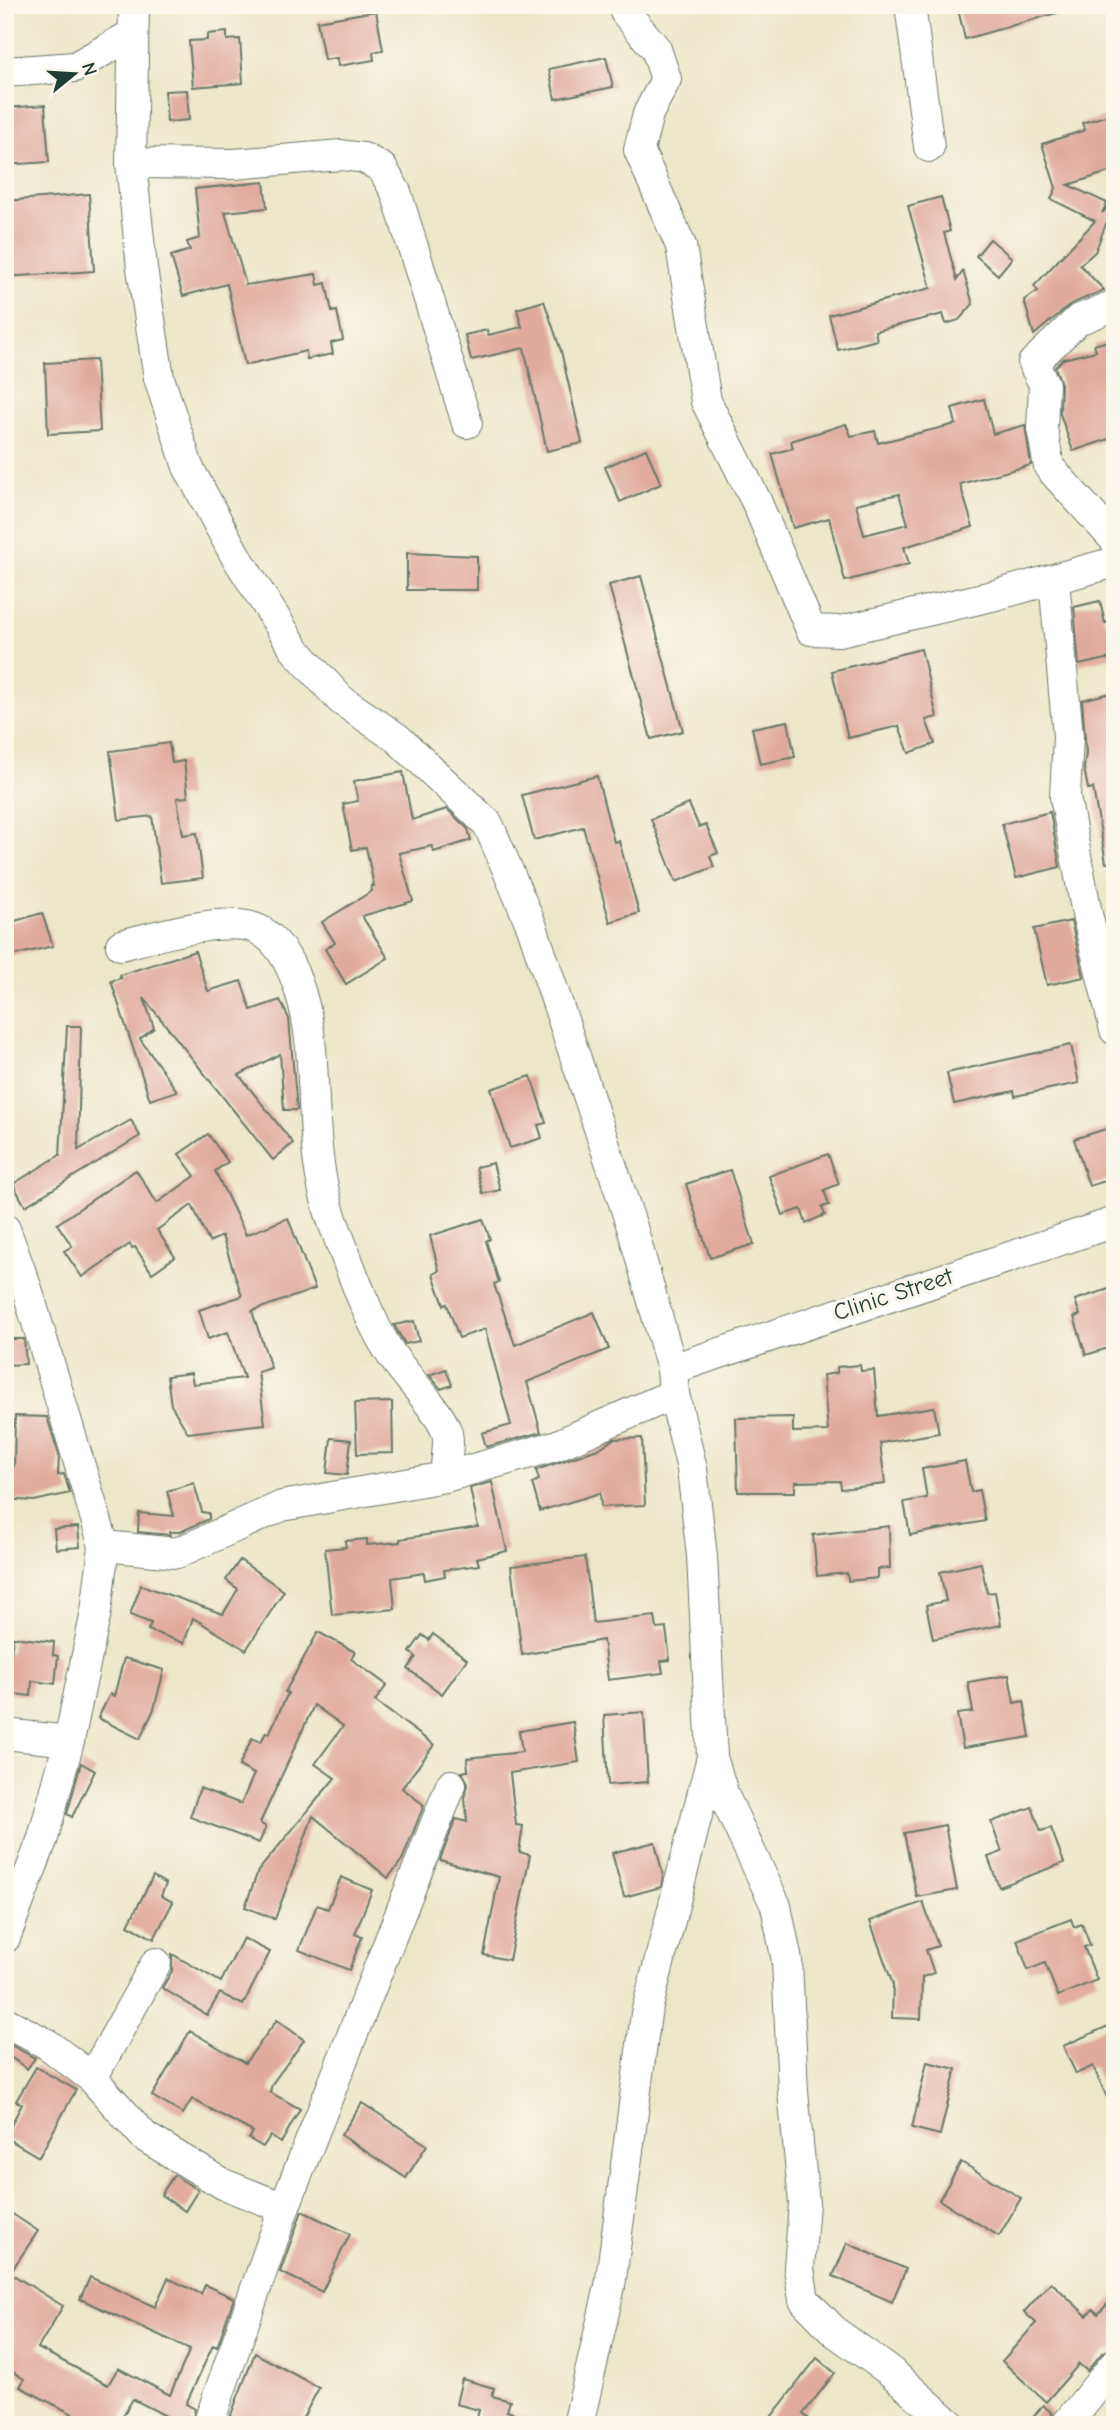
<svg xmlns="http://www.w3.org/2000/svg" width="1120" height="2430" viewBox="0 0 1120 2430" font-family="'Comic Neue',sans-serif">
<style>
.building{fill:#e0ab9c;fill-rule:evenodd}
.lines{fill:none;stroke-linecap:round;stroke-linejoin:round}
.minor-casing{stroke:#677868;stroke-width:32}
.minor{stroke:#fff;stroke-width:30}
.labels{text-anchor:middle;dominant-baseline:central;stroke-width:7;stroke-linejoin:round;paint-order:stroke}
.street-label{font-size:24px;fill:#1f3d34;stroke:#fbf7ec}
</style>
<rect width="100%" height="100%" fill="#fbf7ec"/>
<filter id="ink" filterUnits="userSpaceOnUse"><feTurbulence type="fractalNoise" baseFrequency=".0143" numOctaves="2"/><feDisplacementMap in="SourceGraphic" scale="14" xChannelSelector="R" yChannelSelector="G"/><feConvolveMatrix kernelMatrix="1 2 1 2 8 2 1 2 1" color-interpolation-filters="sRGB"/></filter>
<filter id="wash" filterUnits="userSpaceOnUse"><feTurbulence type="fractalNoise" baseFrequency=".00686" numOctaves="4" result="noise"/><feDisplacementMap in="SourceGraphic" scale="28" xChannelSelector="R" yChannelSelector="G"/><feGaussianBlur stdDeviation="1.57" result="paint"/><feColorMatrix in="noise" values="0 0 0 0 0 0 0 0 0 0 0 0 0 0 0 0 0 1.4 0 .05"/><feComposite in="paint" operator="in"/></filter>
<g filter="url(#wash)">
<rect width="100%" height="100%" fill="#ede7c9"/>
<g id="blocks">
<g class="building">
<path d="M957 5H1066L1067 10 965 39Z"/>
<path d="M376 11 383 50 373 52 374 60 338 66 337 58 324 60 317 21Z"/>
<path d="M227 32V40L240 39 243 83 193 87 189 41 207 40V34Z"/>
<path d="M606 57 613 87 555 99 549 69Z"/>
<path d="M187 90 189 120 167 122 165 91Z"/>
<path d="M45 105 49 162 5 165V108Z"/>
<path d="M1115 113V170L1068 185 1107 203 1102 213 1115 201 1095 252 1080 265 1104 290 1071 304 1034 335 1024 300 1038 291 1034 286 1095 221 1051 199 1056 188 1042 144 1085 130 1082 123Z"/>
<path d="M264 182 267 208 225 212 246 285 316 274 318 285 326 283 332 312 337 311 343 340 331 343 333 354 307 359 306 351 245 365 227 284 183 296 171 256 190 250 187 242 200 238 195 189Z"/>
<path d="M89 194 94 271 5 277V201Z"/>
<path d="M941 197 950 231 944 233 957 280 963 271 973 304 959 320 946 324 943 314 875 331 877 340 838 350 829 315 931 288 908 206Z"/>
<path d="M990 239 1012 258 998 275 976 256Z"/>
<path d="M544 301 561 351 582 443 547 451 524 348 471 360 465 335 487 330 488 335 522 327 517 309Z"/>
<path d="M1115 339V437L1073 451 1060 414 1061 384 1055 367 1063 359 1096 351 1094 345Z"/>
<path d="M96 360 100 431 48 434 45 363Z"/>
<path d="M984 399 993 434 1025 425 1031 465 960 484 973 527 904 547 909 564 845 581 829 518 793 528 772 454 793 448 791 441 846 424 851 436 875 431 878 443 956 424 952 408ZM899 494 908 524 864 535 856 504Z"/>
<path d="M646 449 661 484 620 502 605 467Z"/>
<path d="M407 553 477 556V590H407Z"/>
<path d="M641 576 683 731 651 739 609 585Z"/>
<path d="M1100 601 1105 623 1110 622 1115 657 1079 665 1074 607Z"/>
<path d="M921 649 937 717 926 720 935 744 909 753 899 726 848 738 832 671Z"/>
<path d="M1115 692V862L1106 863 1093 788 1088 789 1084 768 1086 753 1082 700Z"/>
<path d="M788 721 795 757 760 764 752 728Z"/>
<path d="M169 743 172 763 184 761 188 797 177 798 183 835 197 833 203 878 161 883 152 816 119 820 110 751Z"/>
<path d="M403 772 412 820 447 809 468 829 471 840 434 852 432 846 399 853 413 901 362 916 388 958 346 984 325 949 335 943 322 922 372 891 371 886H374L366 847 352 850 343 804 358 801 354 781Z"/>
<path d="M597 776 614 842 619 841 639 913 610 922 583 827 534 840 522 795Z"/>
<path d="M689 804 699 827 706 825 718 853 710 856 714 867 676 882 651 819Z"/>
<path d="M1050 812 1060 867 1016 878 1002 824Z"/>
<path d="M42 913 53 946 7 957 5 924Z"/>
<path d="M1071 921 1084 977 1047 985 1034 929Z"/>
<path d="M195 951 208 991 241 981 251 1010 280 1000 289 1019 297 1110H284L280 1054 239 1075 293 1143 273 1160 144 998 154 1028 140 1039 177 1091 150 1100 111 981 121 978 120 975Z"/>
<path d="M67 1026H81L78 1150 131 1120 140 1136 25 1206 13 1184 60 1155Z"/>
<path d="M1071 1045 1079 1083 1015 1096 1014 1091 954 1104 947 1073Z"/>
<path d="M531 1076 546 1123 538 1125 542 1138 510 1148 491 1089Z"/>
<path d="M1115 1126V1178L1089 1186 1074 1139Z"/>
<path d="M208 1134 228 1162 215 1171 246 1235 288 1218 315 1289 252 1311 271 1368 258 1372 265 1424 188 1433 171 1405 167 1376 191 1373 193 1384 244 1378 228 1332 208 1339 199 1310 242 1296 222 1236 209 1242 192 1205 157 1230 175 1257 152 1273 135 1247 132 1248 130 1244 82 1277 64 1251 72 1246 57 1224 136 1170 157 1203 195 1176 179 1154Z"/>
<path d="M828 1154 839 1184 824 1190 829 1205 822 1207 825 1215 806 1223 801 1209 783 1215 769 1176Z"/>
<path d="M493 1163 500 1190 483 1194 476 1167Z"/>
<path d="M730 1170 754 1244 710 1258 686 1184Z"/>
<path d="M483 1219 490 1239 486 1241 499 1282 494 1284 515 1345 594 1312 609 1349 527 1382 541 1432 486 1447 482 1433 511 1425 485 1329 459 1338 447 1304 444 1305 433 1274 439 1271 430 1236Z"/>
<path d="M1115 1287V1346L1086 1355 1074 1317 1080 1315 1075 1300Z"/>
<path d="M414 1321 419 1341 405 1344 394 1325Z"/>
<path d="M5 1339H24L26 1364 5 1365Z"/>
<path d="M860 1365 861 1371 874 1370 878 1416 934 1407 939 1433 880 1443 885 1484 841 1489 840 1481 795 1482V1492H738L736 1418 793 1417V1432L828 1431 823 1375 837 1373V1367Z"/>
<path d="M446 1369 452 1385 441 1389 429 1375Z"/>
<path d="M392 1402 393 1453 357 1454 355 1403Z"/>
<path d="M15 1416 47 1417 59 1455 58 1475 64 1474 70 1493 34 1501 5 1499V1466H14Z"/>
<path d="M331 1438 351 1440 347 1475 327 1473Z"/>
<path d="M642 1438 645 1505 601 1507 600 1493 540 1511 532 1483 539 1480 536 1470 598 1449 614 1439Z"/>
<path d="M965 1461 971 1492 979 1490 985 1521 910 1535 904 1502 927 1498 922 1469Z"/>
<path d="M492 1482 507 1551 477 1558 479 1565 444 1570 445 1576 425 1580 424 1573 392 1578 395 1609 332 1615 325 1549 346 1547 345 1541 367 1539V1545L400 1542V1539L478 1527 470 1488Z"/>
<path d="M194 1483 202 1512 209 1513V1519L180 1532H170V1535L138 1532 139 1513 174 1516 167 1491Z"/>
<path d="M889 1526 890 1568 877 1569V1578L848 1581 847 1573 817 1576 813 1535Z"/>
<path d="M78 1527 80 1547 56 1549 54 1529Z"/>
<path d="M585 1557 593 1623 655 1616 657 1629 666 1628 670 1660 661 1661 663 1673 608 1680 603 1640 522 1655 511 1566Z"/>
<path d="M240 1560 284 1591 246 1650 193 1618 184 1643 148 1630 151 1623 130 1615 141 1585 223 1614 238 1589 226 1580Z"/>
<path d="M981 1563 987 1593 995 1592 1001 1625 933 1639 926 1605 946 1601 940 1572Z"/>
<path d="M318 1632 355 1652 351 1659 387 1685 375 1701 434 1745 402 1788 424 1805 402 1860 388 1878 313 1816 275 1919 245 1907 258 1871 335 1778 315 1764 343 1726 314 1705 260 1823 266 1827 259 1843 190 1817 200 1788 241 1804 254 1774 239 1766 252 1738 261 1742 266 1732 269 1734 288 1693 285 1692Z"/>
<path d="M433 1634 467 1659 442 1694 408 1669 416 1657 410 1652 422 1635 429 1640Z"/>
<path d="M13 1637 54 1642 53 1655 58 1656 55 1684 32 1681 31 1696 5 1693V1652L11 1653Z"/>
<path d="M124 1658 164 1670 154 1709 140 1739 98 1718 110 1694 114 1696Z"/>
<path d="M1009 1675 1014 1703 1024 1701 1030 1737 963 1748 957 1714 973 1712 968 1682Z"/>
<path d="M644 1712 648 1782 608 1785 604 1715Z"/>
<path d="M573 1722 579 1762 510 1773 516 1825 523 1826 519 1852 530 1855 509 1960 484 1955 499 1877 440 1860 456 1819 467 1822 465 1798 468 1783 462 1772 468 1771 467 1758 522 1752 519 1731Z"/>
<path d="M81 1763 95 1771 72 1817 67 1814Z"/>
<path d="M1032 1807 1041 1831 1051 1828 1064 1863 999 1887 988 1857 1002 1852 991 1822Z"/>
<path d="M945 1825 957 1890 917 1897 904 1833Z"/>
<path d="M655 1842 663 1876 661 1887 624 1897 612 1853Z"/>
<path d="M153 1876 166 1884 161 1896 173 1902 154 1939 128 1925Z"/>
<path d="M341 1877 372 1890 355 1934 362 1937 349 1970 299 1950 317 1905 328 1909Z"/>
<path d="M923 1902 938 1946 926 1950 934 1973 922 1977 921 2019 892 2018 893 1985 870 1921Z"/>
<path d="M1071 1919 1074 1927 1082 1924 1090 1945 1084 1947 1097 1980 1058 1996 1045 1963 1028 1970 1017 1940Z"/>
<path d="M243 1938 270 1952 243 2005 220 1993 207 2015 162 1988 172 1971V1954L221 1982Z"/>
<path d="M277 2020 304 2040 272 2084 270 2092 300 2109 281 2143 270 2136 263 2147 249 2139 253 2132 192 2099 183 2114 152 2096 190 2031 245 2063Z"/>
<path d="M1115 2023V2115L1093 2066 1076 2074 1063 2046Z"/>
<path d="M11 2045 35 2058 27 2069 5 2053Z"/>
<path d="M927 2062 956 2069 940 2135 912 2128Z"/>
<path d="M36 2067 76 2090 39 2157 5 2137 22 2104 16 2101Z"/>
<path d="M362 2103 427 2145 406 2178 341 2135Z"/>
<path d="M961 2162 1021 2198 999 2236 939 2200Z"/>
<path d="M174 2175 198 2190 185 2211 161 2195Z"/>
<path d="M5 2209 38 2231 10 2273 63 2306 38 2348 108 2385 118 2368 170 2395 190 2349 80 2299 90 2277 155 2307 168 2278 201 2294 205 2285 234 2298 217 2347 213 2345 186 2404 195 2409 191 2425H162L166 2416 133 2399 117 2425H94L20 2387 24 2379 5 2367Z"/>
<path d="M302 2211 350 2234 322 2292 280 2272Z"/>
<path d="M847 2243 906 2269 892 2302 833 2276Z"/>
<path d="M1051 2282 1087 2316 1093 2309 1098 2314 1115 2296V2347L1102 2353 1087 2371 1079 2364 1046 2402 1002 2361 1036 2323 1024 2312Z"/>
<path d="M255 2353 319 2388 299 2425H227Z"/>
<path d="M817 2358 835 2373 803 2414 816 2425H765Z"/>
<path d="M462 2379 494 2388 492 2396 510 2401 507 2411 539 2422V2425H475L479 2410 456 2404Z"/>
<path d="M1043 2405 1053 2414 1049 2425H1027Z"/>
</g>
</g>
</g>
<g filter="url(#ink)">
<use href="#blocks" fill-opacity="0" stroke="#677868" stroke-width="2"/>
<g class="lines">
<defs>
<g id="minor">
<path d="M134 5 131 163 142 268 159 378 188 467 234 553 296 651 341 700 397 738 488 824 532 927 632 1227 672 1369 674 1394 692 1469 702 1556 712 1757 724 1796 776 1906 787 1961 793 2092 804 2203 799 2268 804 2300 835 2332 891 2372 951 2425"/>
<path d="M624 5 625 12 656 49 666 79 648 114 639 150 681 246 706 401 757 503 811 630 840 631 992 596 1115 562"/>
<path d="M910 5 929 147"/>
<path d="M5 72 75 67 133 34"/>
<path d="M131 163 234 164 341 155 364 158 382 168 396 192 467 423"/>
<path d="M1115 305 1078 320 1033 363 1044 384 1042 428 1049 467 1115 540"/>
<path d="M1054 580 1068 736 1065 797 1087 914 1115 1030"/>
<path d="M5 1229 27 1289 104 1546 96 1612 69 1741 43 1838 5 1938"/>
<path d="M672 1369 1115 1222"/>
<path d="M445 1477 555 1446 674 1394"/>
<path d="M104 1546 177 1553 282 1506 445 1477C445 1464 451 1441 446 1430 437 1407 401 1372 387 1348 365 1312 348 1261 333 1222 312 1166 316 1107 311 1049 308 1013 295 951 261 931 232 913 153 937 121 945"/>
<path d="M5 1734 69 1741"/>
<path d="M5 2022 47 2044 92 2078 145 2137 223 2184 284 2208"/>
<path d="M92 2078 156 1963"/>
<path d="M208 2425 284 2208 451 1785"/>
<path d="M578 2425 610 2286 646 2014 712 1757"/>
<path d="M1066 2425 1115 2364"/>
</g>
</defs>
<use href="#minor" class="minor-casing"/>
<use href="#minor" class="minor"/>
</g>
</g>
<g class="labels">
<g class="street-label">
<text transform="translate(893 1294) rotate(-18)">Clinic Street</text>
</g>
</g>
<rect width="1120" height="2430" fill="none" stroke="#fbf7ec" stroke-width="28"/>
<g transform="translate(74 74) rotate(72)" stroke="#fbf7ec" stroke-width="5" paint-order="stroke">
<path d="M0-5L12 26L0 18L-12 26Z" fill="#1f3d34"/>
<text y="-10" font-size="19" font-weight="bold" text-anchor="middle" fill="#1f3d34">N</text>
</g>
</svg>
